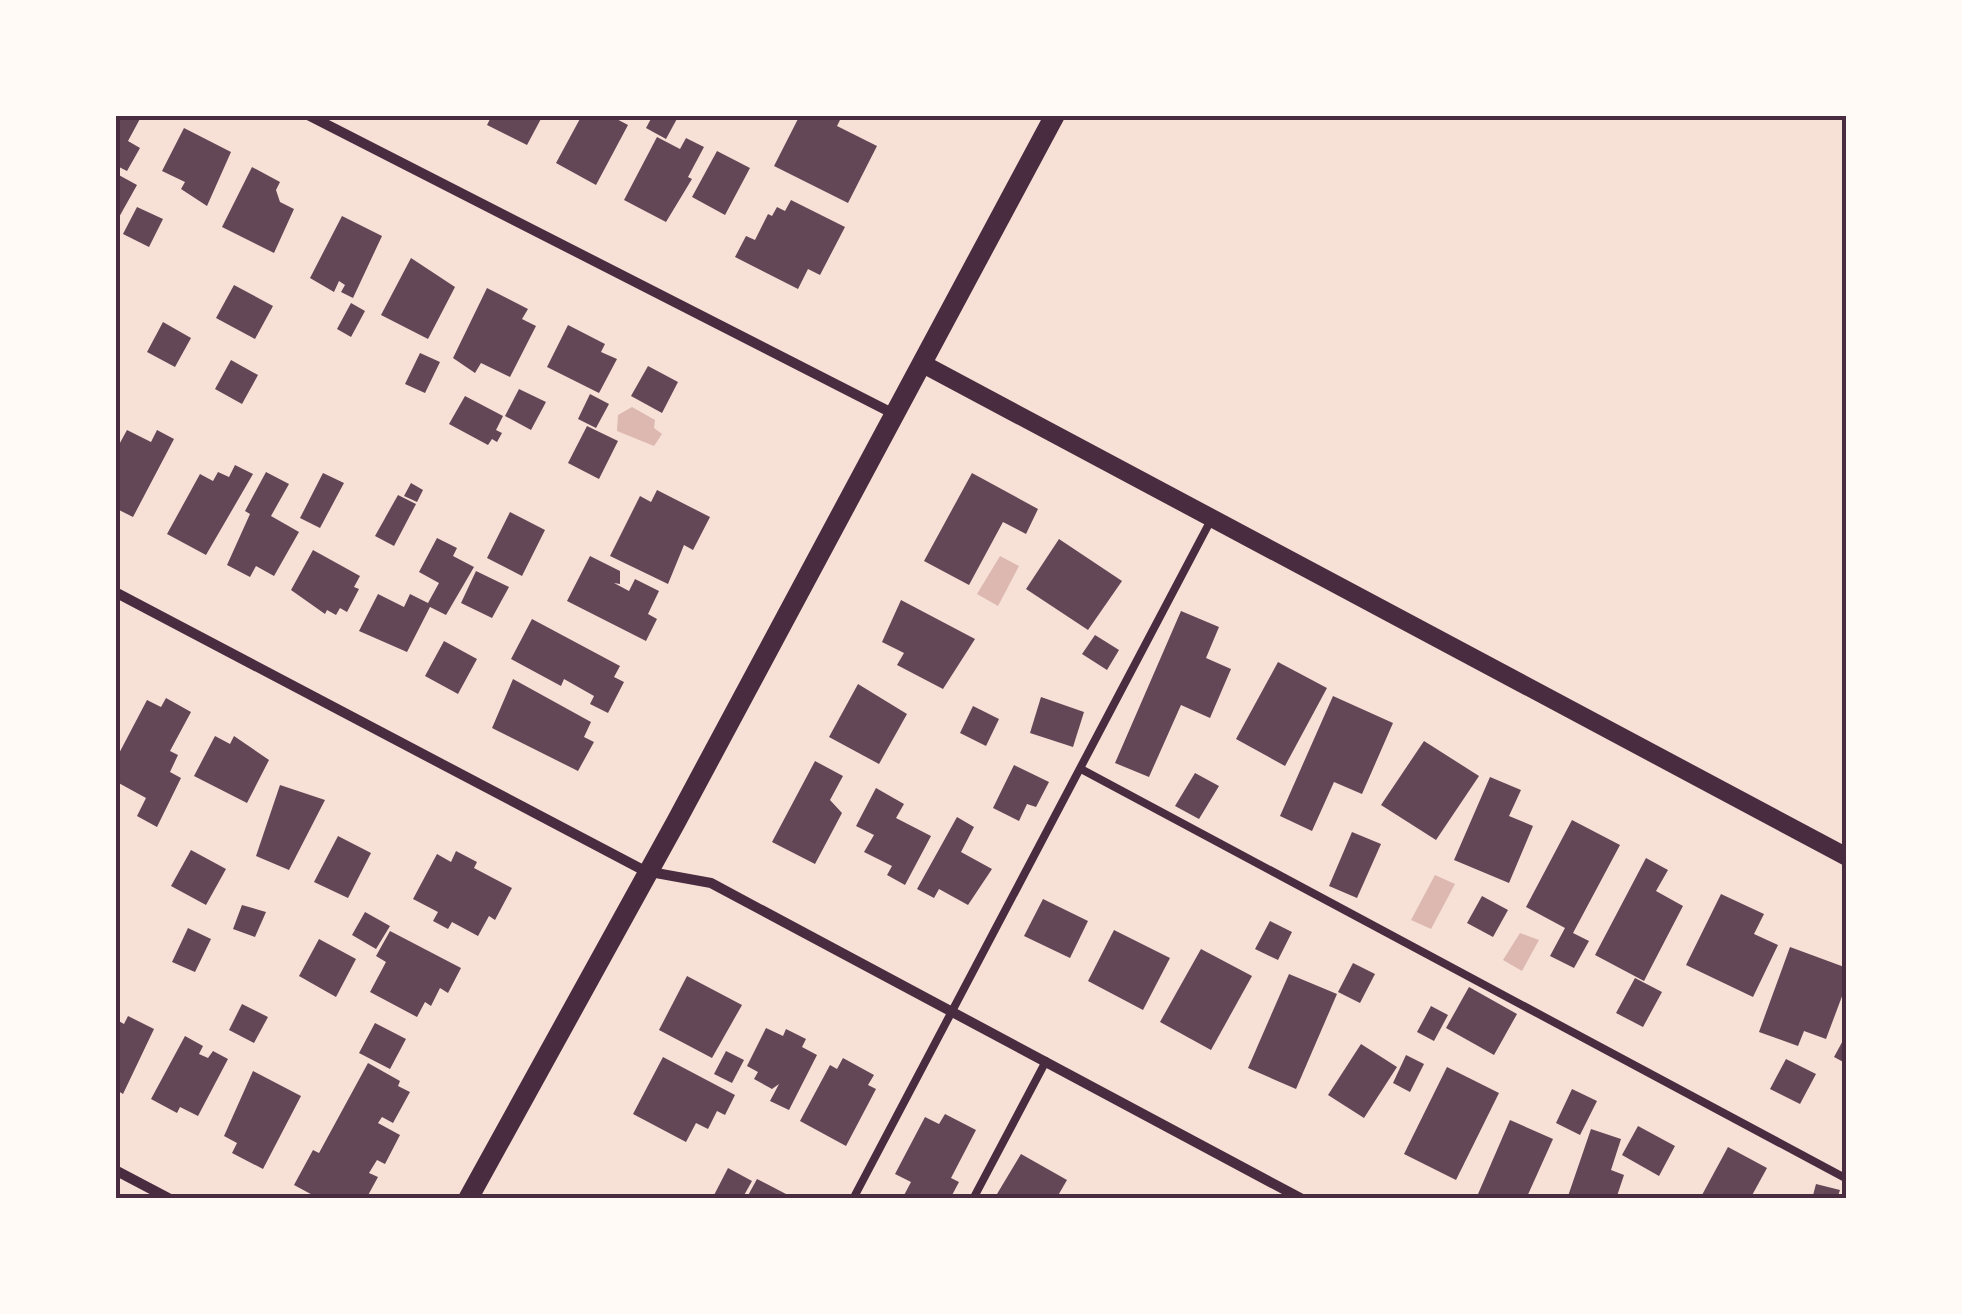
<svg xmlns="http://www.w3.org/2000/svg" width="1962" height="1314" viewBox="0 0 1962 1314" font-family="'Space Grotesk',sans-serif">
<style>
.water{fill:#dcb8b0}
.building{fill:#644757}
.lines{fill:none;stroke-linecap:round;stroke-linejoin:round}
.service{stroke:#4a2c40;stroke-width:8}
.minor{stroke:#4a2c40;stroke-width:10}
.tertiary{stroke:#4a2c40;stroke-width:18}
.secondary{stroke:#4a2c40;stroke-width:20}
.neatline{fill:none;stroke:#4a2c40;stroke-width:4}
</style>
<rect width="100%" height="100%" fill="#f7e1d7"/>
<g class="water">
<path d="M632 407 655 420 654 428 662 434 654 446 617 431 618 415Z"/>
<path d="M1000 556 1019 566 998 606 977 594Z"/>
<path d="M1435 875 1455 884 1431 929 1411 920Z"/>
<path d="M1520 933 1539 940 1522 971 1503 960Z"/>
</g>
<g class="building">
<path d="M115 115H142L128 141 140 148 127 171 115 165Z"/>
<path d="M492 115H543L527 145 487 125Z"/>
<path d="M582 115H609L628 125 596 185 556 163Z"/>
<path d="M653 115H679L666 139 646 128Z"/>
<path d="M800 115H835L841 118 837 126 877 146 848 203 774 166Z"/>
<path d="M184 128 231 152 207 206 181 189 185 182 162 171Z"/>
<path d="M657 137 680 149 686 138 704 147 688 177 692 179 666 222 624 200Z"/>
<path d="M717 151 750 168 725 215 692 197Z"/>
<path d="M252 167 280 182 276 190 280 202 294 209 274 253 222 227Z"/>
<path d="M117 174 137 185 118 219 115 218Z"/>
<path d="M791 200 845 227 820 275 808 269 798 289 735 257 746 236 755 240 768 214 772 216 777 207 785 211Z"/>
<path d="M137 207 163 219 149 247 123 234Z"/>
<path d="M342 216 382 236 353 298 341 292 345 285 339 281 334 292 310 278Z"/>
<path d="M411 258 455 287 428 339 381 315Z"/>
<path d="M234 285 273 306 255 339 216 318Z"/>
<path d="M487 288 528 309 522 319 536 326 510 377 481 363 475 373 453 358Z"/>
<path d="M351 303 365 311 351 337 337 329Z"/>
<path d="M163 322 191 338 175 367 147 352Z"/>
<path d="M568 325 605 344 601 352 617 359 599 393 547 367Z"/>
<path d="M420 353 440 362 425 393 405 384Z"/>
<path d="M231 360 258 375 242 404 215 389Z"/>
<path d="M648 366 678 382 662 413 631 396Z"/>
<path d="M519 389 546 402 531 430 505 416Z"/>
<path d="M590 394 609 404 596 428 578 419Z"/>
<path d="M465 396 503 416 496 430 502 433 497 442 492 439 488 445 449 424Z"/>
<path d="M587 426 618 441 599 479 568 463Z"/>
<path d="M127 430 151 442 157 430 174 439 133 517 115 508V452Z"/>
<path d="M235 465 253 474 206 555 167 534 200 474 213 481 218 472 229 477Z"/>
<path d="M266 472 289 484 271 516 299 532 274 576 256 566 250 577 227 565 250 514 245 511Z"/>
<path d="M323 473 344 483 320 528 300 518Z"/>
<path d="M972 473 1038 509 1026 534 1003 522 969 585 924 561Z"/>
<path d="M411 483 423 490 417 502 404 496Z"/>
<path d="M657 490 710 517 693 550 684 545 668 584 610 556 640 496 651 502Z"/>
<path d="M398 495 416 504 394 546 375 536Z"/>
<path d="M510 512 545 530 522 576 487 558Z"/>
<path d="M437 538 457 548 453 556 474 567 446 615 430 607 407 652 359 631 378 594 404 607 410 594 428 603 439 583 419 572Z"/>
<path d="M1059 539 1122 581 1088 630 1026 589Z"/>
<path d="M313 550 360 576 354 587 359 589 347 612 340 608 336 615 327 610 325 614 291 590Z"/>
<path d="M590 556 620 571V584L614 583 629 591 635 579 659 591 648 614 657 619 646 641 567 601Z"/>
<path d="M476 571 509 587 492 618 461 603Z"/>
<path d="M901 600 975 639 943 689 897 665 904 653 882 642Z"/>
<path d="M1181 611 1219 627 1206 658 1231 669 1210 718 1181 705 1149 777 1115 763Z"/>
<path d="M532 619 620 666 614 677 624 682 608 713 590 704 594 696 564 679 561 686 511 659Z"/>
<path d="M1095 635 1119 650 1107 670 1082 654Z"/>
<path d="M444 641 477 659 458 694 425 676Z"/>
<path d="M1278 662 1327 688 1285 766 1236 739Z"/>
<path d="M513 679 591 722 584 737 594 742 578 771 492 728Z"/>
<path d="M858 684 907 714 879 764 829 737Z"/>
<path d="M1333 696 1393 723 1362 794 1334 782 1312 831 1280 816Z"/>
<path d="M1041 697 1084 712 1073 747 1030 733Z"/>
<path d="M166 698 191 712 170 751 178 755 170 772 181 778 157 827 137 816 146 798 115 781V761L147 700 161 707Z"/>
<path d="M973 706 999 719 986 746 960 733Z"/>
<path d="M215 736 230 744 234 736 269 760 247 803 194 776Z"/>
<path d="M1424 741 1479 776 1436 840 1381 805Z"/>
<path d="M815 761 843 776 830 800 842 813 815 864 772 842Z"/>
<path d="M1014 765 1049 782 1036 807 1027 804 1019 821 993 808Z"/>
<path d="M1195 773 1219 786 1199 819 1175 806Z"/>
<path d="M1490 777 1521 790 1509 816 1533 826 1509 883 1454 860Z"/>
<path d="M280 785 325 800 289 870 256 856Z"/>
<path d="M876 788 904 804 896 818 931 836 905 885 887 875 892 866 864 852 874 835 856 826Z"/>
<path d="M957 817 974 827 961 852 992 869 968 905 939 889 934 898 917 889Z"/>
<path d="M1572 820 1620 845 1573 933 1589 941 1574 968 1550 956 1565 928 1526 907Z"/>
<path d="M1352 832 1381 844 1357 898 1329 886Z"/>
<path d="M338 836 371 853 348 898 314 882Z"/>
<path d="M191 850 226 869 206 905 171 886Z"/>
<path d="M456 851 477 862 474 868 512 888 495 920 489 916 478 936 452 922 448 929 433 921 438 912 413 899 437 854 451 862Z"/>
<path d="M1646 858 1668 870 1656 891 1683 906 1644 981 1595 955Z"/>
<path d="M1721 894 1764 914 1754 934 1778 945 1753 997 1686 965Z"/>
<path d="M1482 896 1508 910 1493 937 1467 923Z"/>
<path d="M1043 899 1088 921 1070 958 1024 936Z"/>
<path d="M242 905 266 912 255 937 233 929Z"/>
<path d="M365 912 390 926 376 949 352 935Z"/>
<path d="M1270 921 1292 932 1278 960 1255 949Z"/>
<path d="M188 928 211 939 195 972 172 962Z"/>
<path d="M1114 930 1170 958 1143 1010 1088 981Z"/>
<path d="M390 931 461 968 448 993 440 988 431 1006 425 1002 417 1017 370 992 386 962 376 956Z"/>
<path d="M319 939 356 959 336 997 299 976Z"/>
<path d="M1790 947 1847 968V983L1826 1039 1804 1031 1798 1046 1759 1032Z"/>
<path d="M1201 949 1252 976 1211 1050 1160 1022Z"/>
<path d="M1353 963 1375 974 1360 1003 1338 992Z"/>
<path d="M1289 974 1337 994 1296 1089 1248 1068Z"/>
<path d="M687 976 742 1005 712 1058 659 1030Z"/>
<path d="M1635 978 1662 992 1643 1027 1616 1013Z"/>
<path d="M1469 987 1517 1014 1494 1055 1446 1028Z"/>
<path d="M242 1004 268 1017 254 1043 229 1030Z"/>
<path d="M1431 1006 1448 1015 1434 1041 1417 1032Z"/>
<path d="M128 1016 154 1029 123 1094 115 1089V1019L124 1024Z"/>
<path d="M375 1023 406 1039 390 1069 359 1053Z"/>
<path d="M766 1028 783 1036 786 1029 806 1039 802 1047 817 1055 789 1110 770 1101 779 1084 772 1089 754 1079 758 1072 747 1066Z"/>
<path d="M1847 1033V1064L1834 1057Z"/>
<path d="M185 1036 203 1046 199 1054 208 1058 213 1051 228 1059 198 1116 180 1107 177 1113 151 1099Z"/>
<path d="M1361 1044 1397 1067 1364 1118 1328 1095Z"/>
<path d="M726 1051 744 1060 732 1083 714 1074Z"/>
<path d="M1406 1055 1424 1064 1410 1092 1393 1083Z"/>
<path d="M663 1057 735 1095 725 1115 717 1111 708 1129 696 1123 686 1142 633 1114Z"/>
<path d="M843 1058 874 1075 868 1085 876 1089 846 1146 800 1121 830 1065 837 1069Z"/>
<path d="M1786 1059 1816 1074 1800 1104 1770 1089Z"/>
<path d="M368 1063 400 1081 398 1086 410 1092 393 1123 382 1117 378 1123 400 1135 385 1164 377 1160 369 1173 378 1177 366 1199H320L294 1185 313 1150 319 1153Z"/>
<path d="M1447 1067 1499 1093 1456 1180 1404 1154Z"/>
<path d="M253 1071 301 1096 263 1169 232 1153 237 1143 224 1136Z"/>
<path d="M1572 1089 1597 1101 1580 1135 1556 1123Z"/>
<path d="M945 1114 976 1130 951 1178 959 1182 950 1199H902L911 1182 895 1174 925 1117 939 1124Z"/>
<path d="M1510 1120 1553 1139 1526 1199H1490L1478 1194Z"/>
<path d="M1638 1126 1675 1146 1659 1176 1622 1155Z"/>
<path d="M1591 1129 1621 1139 1611 1170 1624 1175 1616 1199H1567Z"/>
<path d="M1728 1147 1767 1168 1750 1199 1702 1195Z"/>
<path d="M1021 1154 1067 1180 1056 1199H994Z"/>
<path d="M728 1168 752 1181 742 1199H712Z"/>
<path d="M757 1179 786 1194 783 1199H746Z"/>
<path d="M1816 1184 1840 1190 1837 1199H1812Z"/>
</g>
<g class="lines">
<g class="service">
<path d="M1081 769 1847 1179"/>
<path d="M853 1199 1212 518"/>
<path d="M973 1199 1046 1061"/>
</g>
<g class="minor">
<path d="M308 115 894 414"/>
<path d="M115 592 645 871 711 883 1302 1199"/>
<path d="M115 1170 170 1199"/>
</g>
<path class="tertiary" d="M923 364 1847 857"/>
<path class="secondary" d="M468 1199 676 822 1055 115"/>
</g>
<rect width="1962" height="1314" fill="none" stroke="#fffaf5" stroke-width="235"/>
<rect x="118" y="118" width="1726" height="1078" class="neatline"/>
</svg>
